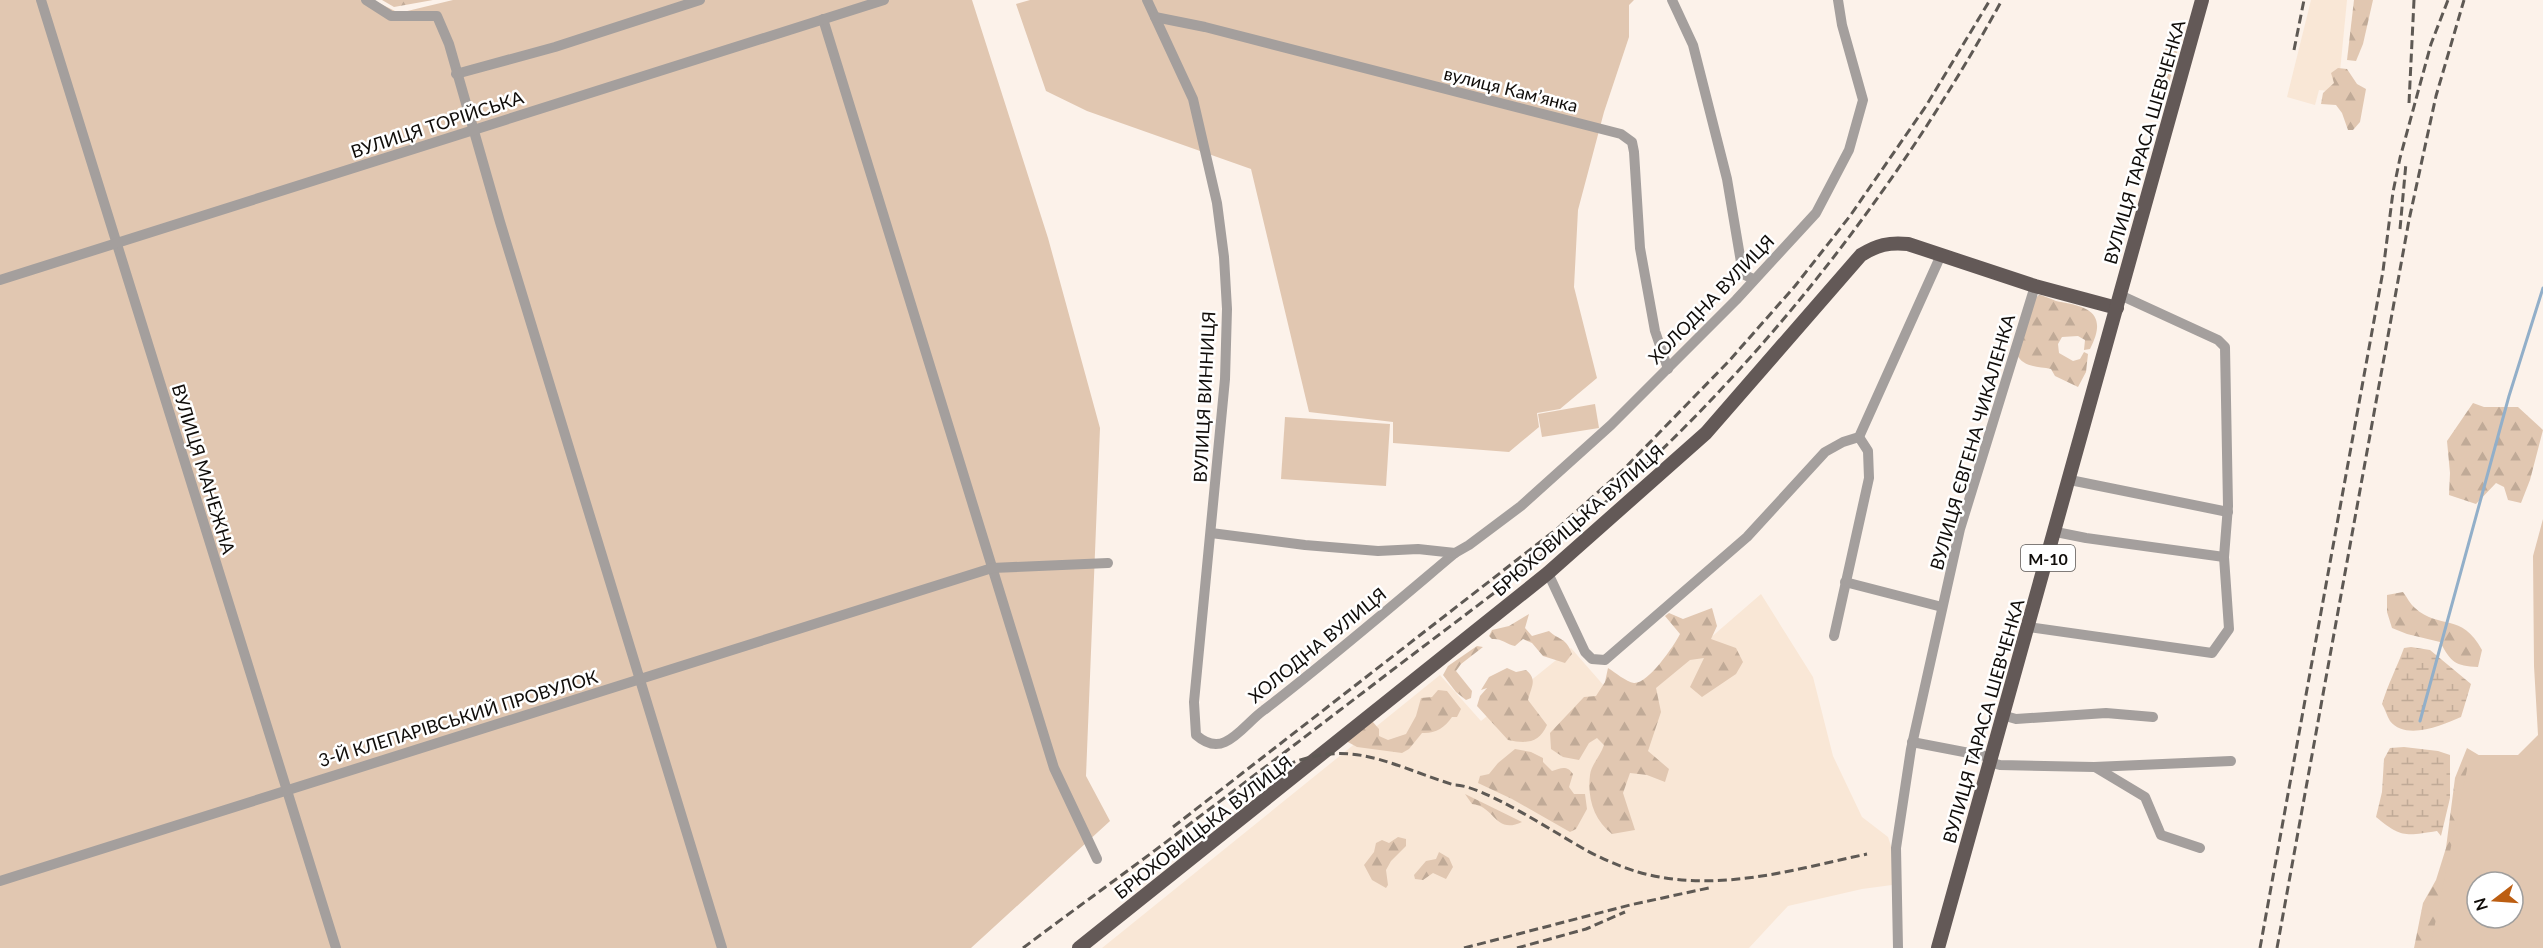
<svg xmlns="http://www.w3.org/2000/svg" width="2543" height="948" viewBox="0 0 2543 948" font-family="Lato,sans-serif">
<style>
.industrial{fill:#f9e7d6}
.grass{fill:url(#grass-tufts)}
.forest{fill:url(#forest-firs)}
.wetland{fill:url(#wetland-marsh)}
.garden{fill:#e1c7b1;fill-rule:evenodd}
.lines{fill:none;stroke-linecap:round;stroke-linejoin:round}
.stream{stroke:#92afc9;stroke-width:3}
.minor{stroke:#a49f9d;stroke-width:10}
.major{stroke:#635957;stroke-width:14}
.rail{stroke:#5e5954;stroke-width:3;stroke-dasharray:9 4.5;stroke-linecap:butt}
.labels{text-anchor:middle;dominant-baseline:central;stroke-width:5;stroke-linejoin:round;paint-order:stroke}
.shield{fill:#fff;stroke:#585654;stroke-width:1.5}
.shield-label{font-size:16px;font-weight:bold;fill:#100d0a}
.street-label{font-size:18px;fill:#100d0a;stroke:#fff}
</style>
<defs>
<pattern id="grass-tufts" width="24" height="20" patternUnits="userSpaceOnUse" patternTransform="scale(1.5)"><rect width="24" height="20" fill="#e1c7b1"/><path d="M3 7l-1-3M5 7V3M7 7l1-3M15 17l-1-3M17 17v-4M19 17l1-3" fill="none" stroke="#c0aa97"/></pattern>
<pattern id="forest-firs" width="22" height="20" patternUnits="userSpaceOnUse" patternTransform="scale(1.5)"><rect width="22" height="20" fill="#e1c7b1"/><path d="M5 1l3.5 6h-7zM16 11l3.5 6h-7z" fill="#c0aa97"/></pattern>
<pattern id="wetland-marsh" width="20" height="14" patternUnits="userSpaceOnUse" patternTransform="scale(1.5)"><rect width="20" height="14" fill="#e1c7b1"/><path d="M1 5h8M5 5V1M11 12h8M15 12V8" fill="none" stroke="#c0aa97"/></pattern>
</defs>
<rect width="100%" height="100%" fill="#fcf2ea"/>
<g class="industrial">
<path d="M2311 0H2347L2338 92 2319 90 2315 105 2287 97Z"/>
<path d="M1761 594 1813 677 1833 756 1862 817 1888 837 1893 852 1892 885 1862 889 1788 906 1749 948H1102L1440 675 1481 721 1571 648 1626 711Z"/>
</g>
<path class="grass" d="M2175 43 2179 45 2169 83 2163 80 2158 61 2167 46Z"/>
<g class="forest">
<path d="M382 0H433L394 7Z"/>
<path d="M2354 0H2373L2363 44 2356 61 2347 60Z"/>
<path d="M2338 68 2347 69 2357 84 2366 89 2360 122 2353 130H2348L2342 113 2336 105 2321 104 2323 93 2334 83 2331 73Z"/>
<path d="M2039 295C2047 296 2053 301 2061 302 2092 307 2107 316 2090 349L2084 350 2085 340 2078 336 2062 337 2058 344 2059 353 2073 361 2080 359 2084 352 2088 354 2086 372 2078 387 2055 376 2051 369C2037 366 2023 368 2016 353L2033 300Z"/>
<path d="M2473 403 2484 407H2518L2543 430 2530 480 2521 503 2508 500 2504 487 2496 483 2476 504 2449 495 2450 473 2447 441Z"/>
<path d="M2403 592C2407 597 2410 604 2415 608 2439 630 2462 612 2482 650L2478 667C2455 666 2451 662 2440 642L2407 634 2392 628 2387 612V595Z"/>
<path d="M1712 608 1717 626 1711 639 1736 648 1743 662 1736 674 1702 697 1690 687 1704 658 1690 660 1656 688 1661 712 1648 751 1669 769 1665 782 1647 775 1630 773 1623 793 1635 830 1612 834C1594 820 1587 798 1590 775 1591 765 1601 755 1604 745L1597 738 1589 743 1579 760 1563 757 1551 749 1550 733 1584 697 1596 696 1605 682 1608 668C1615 672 1626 682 1634 683 1648 684 1674 646 1680 634L1665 616 1669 613 1683 619Z"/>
<path d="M1529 614 1525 628 1532 636 1549 631C1560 641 1566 637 1572 654L1565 663 1543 656 1532 643 1523 639 1515 646C1506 644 1501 638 1492 639L1489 636 1492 630 1509 626Z"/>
<path d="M1477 646 1483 647 1461 664 1456 671 1472 691 1471 698 1466 700 1456 692 1443 675 1448 666Z"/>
<path d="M1507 668 1516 672 1526 670C1538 680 1531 687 1528 700L1547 725C1539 743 1527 744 1508 740L1477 706 1480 696 1487 688 1481 690 1489 677Z"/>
<path d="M1438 690 1447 691 1461 709 1457 717H1452C1445 728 1434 734 1422 733L1409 749 1402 753 1357 747 1346 741 1372 721 1379 729V736L1388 740 1406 734 1416 716 1421 698 1432 697Z"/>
<path d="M2467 748 2482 757 2477 918 2495 948H2414L2423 903 2436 880 2446 848 2455 778Z"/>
<path d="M1515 749 1531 752 1543 758V762L1552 771C1561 768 1567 765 1573 774L1569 787 1574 794H1585L1587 809 1576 829 1570 832 1512 799 1478 783 1480 776 1489 774 1498 763Z"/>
<path d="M1465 794 1522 822C1495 835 1495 806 1472 804Z"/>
<path d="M1398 837 1406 839V846L1391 861 1386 870 1388 885 1386 888 1372 880 1364 865 1374 852 1376 843 1382 840 1389 843Z"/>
<path d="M1439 852 1449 858 1453 867 1446 879 1433 873 1423 880 1415 879 1414 875 1426 861 1436 859Z"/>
</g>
<g class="wetland">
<path d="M2411 647 2430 650 2471 684 2461 717C2443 725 2406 741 2390 721 2387 716 2385 709 2382 704 2388 684 2397 667 2404 648Z"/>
<path d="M2404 747 2438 751 2450 755V798L2441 836 2437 831C2406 836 2401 838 2376 817L2382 792 2384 759 2390 748Z"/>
</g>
<g class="garden">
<path d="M0 0H373L399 13 453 0H972L1048 238 1100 428 1086 776 1110 821 971 948H0Z"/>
<path d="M1030 0H1634L1629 5V37L1604 112 1578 210 1574 287 1597 378 1560 409 1537 413 1539 427 1509 452 1393 443V422L1309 412 1251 169 1087 111 1046 91 1016 4Z"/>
<path d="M1595 404 1599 428 1542 437 1538 414Z"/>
<path d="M1285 417 1390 424 1386 486 1281 479Z"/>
<path d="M2543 519V948H2430L2470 755H2518L2538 735 2534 666 2533 556ZM2477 882H2513V918H2477Z"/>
</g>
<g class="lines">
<path class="stream" d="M2420 721 2509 396 2543 288"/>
<g class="minor">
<path d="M41 0 336 948"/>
<path d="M366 0 391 16H437L449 44 500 222 722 948"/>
<path d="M1147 0 1193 99 1217 203 1224 257 1227 309 1225 379 1194 702 1196 735C1204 742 1214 747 1225 742 1239 736 1251 719 1264 710 1329 660 1392 606 1455 553L1469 545 1521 506 1611 425 1736 300 1816 213 1849 150 1863 100 1842 25 1838 0"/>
<path d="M1672 0 1693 45 1727 179 1743 274 1753 279"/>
<path d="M1155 17 1205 27 1621 134 1632 142 1634 152 1640 248 1655 331 1668 369"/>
<path d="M823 19 1054 768 1097 859"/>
<path d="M456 74 555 47 700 0"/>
<path d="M0 280 884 0"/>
<path d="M2070 480 2228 512"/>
<path d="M2056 532 2086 538 2224 557"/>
<path d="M1211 533 1305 545 1378 551 1418 549 1455 553"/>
<path d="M1548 573 1585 652 1592 659 1605 660 1747 537 1825 452 1843 442 1859 437 1941 255"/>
<path d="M1845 582 1942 607"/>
<path d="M2028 627 2212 653 2229 629 2224 557 2228 506 2225 347 2218 340 2120 295"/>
<path d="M1834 636 1869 478 1868 451 1859 437"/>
<path d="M2002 715 2016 719 2106 713 2153 717"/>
<path d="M1912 742 1990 757"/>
<path d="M1989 762 2000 765 2094 767 2231 761"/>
<path d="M2095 767 2145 797 2161 835 2200 848"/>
<path d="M0 881 992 568 1108 563"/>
<path d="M1898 948 1896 848 1911 749 1960 529 2035 286"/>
</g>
<g class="major">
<path d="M1079 948 1548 573 1706 433 1861 255C1877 245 1889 242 1908 244L2035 286 2117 308"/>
<path d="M1938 948 2202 0"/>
</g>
<g class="rail">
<path d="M2294 50 2304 0"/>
<path d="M2409 103 2414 0"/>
<path d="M2400 229 2406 163"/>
<path d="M1262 776C1345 734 1374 759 1454 785 1481 784 1557 834 1584 849 1600 858 1621 867 1638 872 1715 894 1792 870 1867 854"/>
<path d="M1173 827 1558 528 1624 469 1729 361 1795 286 1850 216 1926 106 1990 0"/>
<path d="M1023 948C1080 905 1138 864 1195 820 1263 769 1331 717 1399 665 1478 605 1558 547 1631 479 1780 341 1904 178 2002 0"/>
<path d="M1464 948 1630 905 1713 887"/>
<path d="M1517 948 1586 929 1625 912"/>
<path d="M2260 948 2383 271 2393 192 2400 158 2431 44 2448 0"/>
<path d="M2277 948 2409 220 2436 96 2464 0"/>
</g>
</g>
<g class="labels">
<rect class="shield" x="2021" y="545" width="54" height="26" rx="4.5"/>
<g class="shield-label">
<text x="2048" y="558">М-10</text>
</g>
<g class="street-label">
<text transform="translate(1511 89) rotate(14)">вулиця Камʼянка</text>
<text transform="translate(437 124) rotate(-18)">ВУЛИЦЯ ТОРІЙСЬКА</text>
<text transform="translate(2144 142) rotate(-74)">ВУЛИЦЯ ТАРАСА ШЕВЧЕНКА</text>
<text transform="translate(1711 299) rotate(-46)">ХОЛОДНА ВУЛИЦЯ</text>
<text transform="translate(1204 397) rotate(-87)">ВУЛИЦЯ ВИННИЦЯ</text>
<text transform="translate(1972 442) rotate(-74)">ВУЛИЦЯ ЄВГЕНА ЧИКАЛЕНКА</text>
<text transform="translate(204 469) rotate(73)">ВУЛИЦЯ МАНЕЖНА</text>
<text transform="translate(1578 520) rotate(-41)">БРЮХОВИЦЬКА ВУЛИЦЯ</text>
<text transform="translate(1317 645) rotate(-39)">ХОЛОДНА ВУЛИЦЯ</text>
<text transform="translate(458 718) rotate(-17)">3-Й КЛЕПАРІВСЬКИЙ ПРОВУЛОК</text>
<text transform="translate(1983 721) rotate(-74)">ВУЛИЦЯ ТАРАСА ШЕВЧЕНКА</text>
<text transform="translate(1203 827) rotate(-38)">БРЮХОВИЦЬКА ВУЛИЦЯ</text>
</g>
</g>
<g transform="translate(2495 900) rotate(253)"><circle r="28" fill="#ffffff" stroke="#9f9e9d" stroke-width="1.5"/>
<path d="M0-4.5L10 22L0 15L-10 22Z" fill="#bc5e12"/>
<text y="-9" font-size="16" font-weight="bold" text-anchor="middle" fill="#100d0a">N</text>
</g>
</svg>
